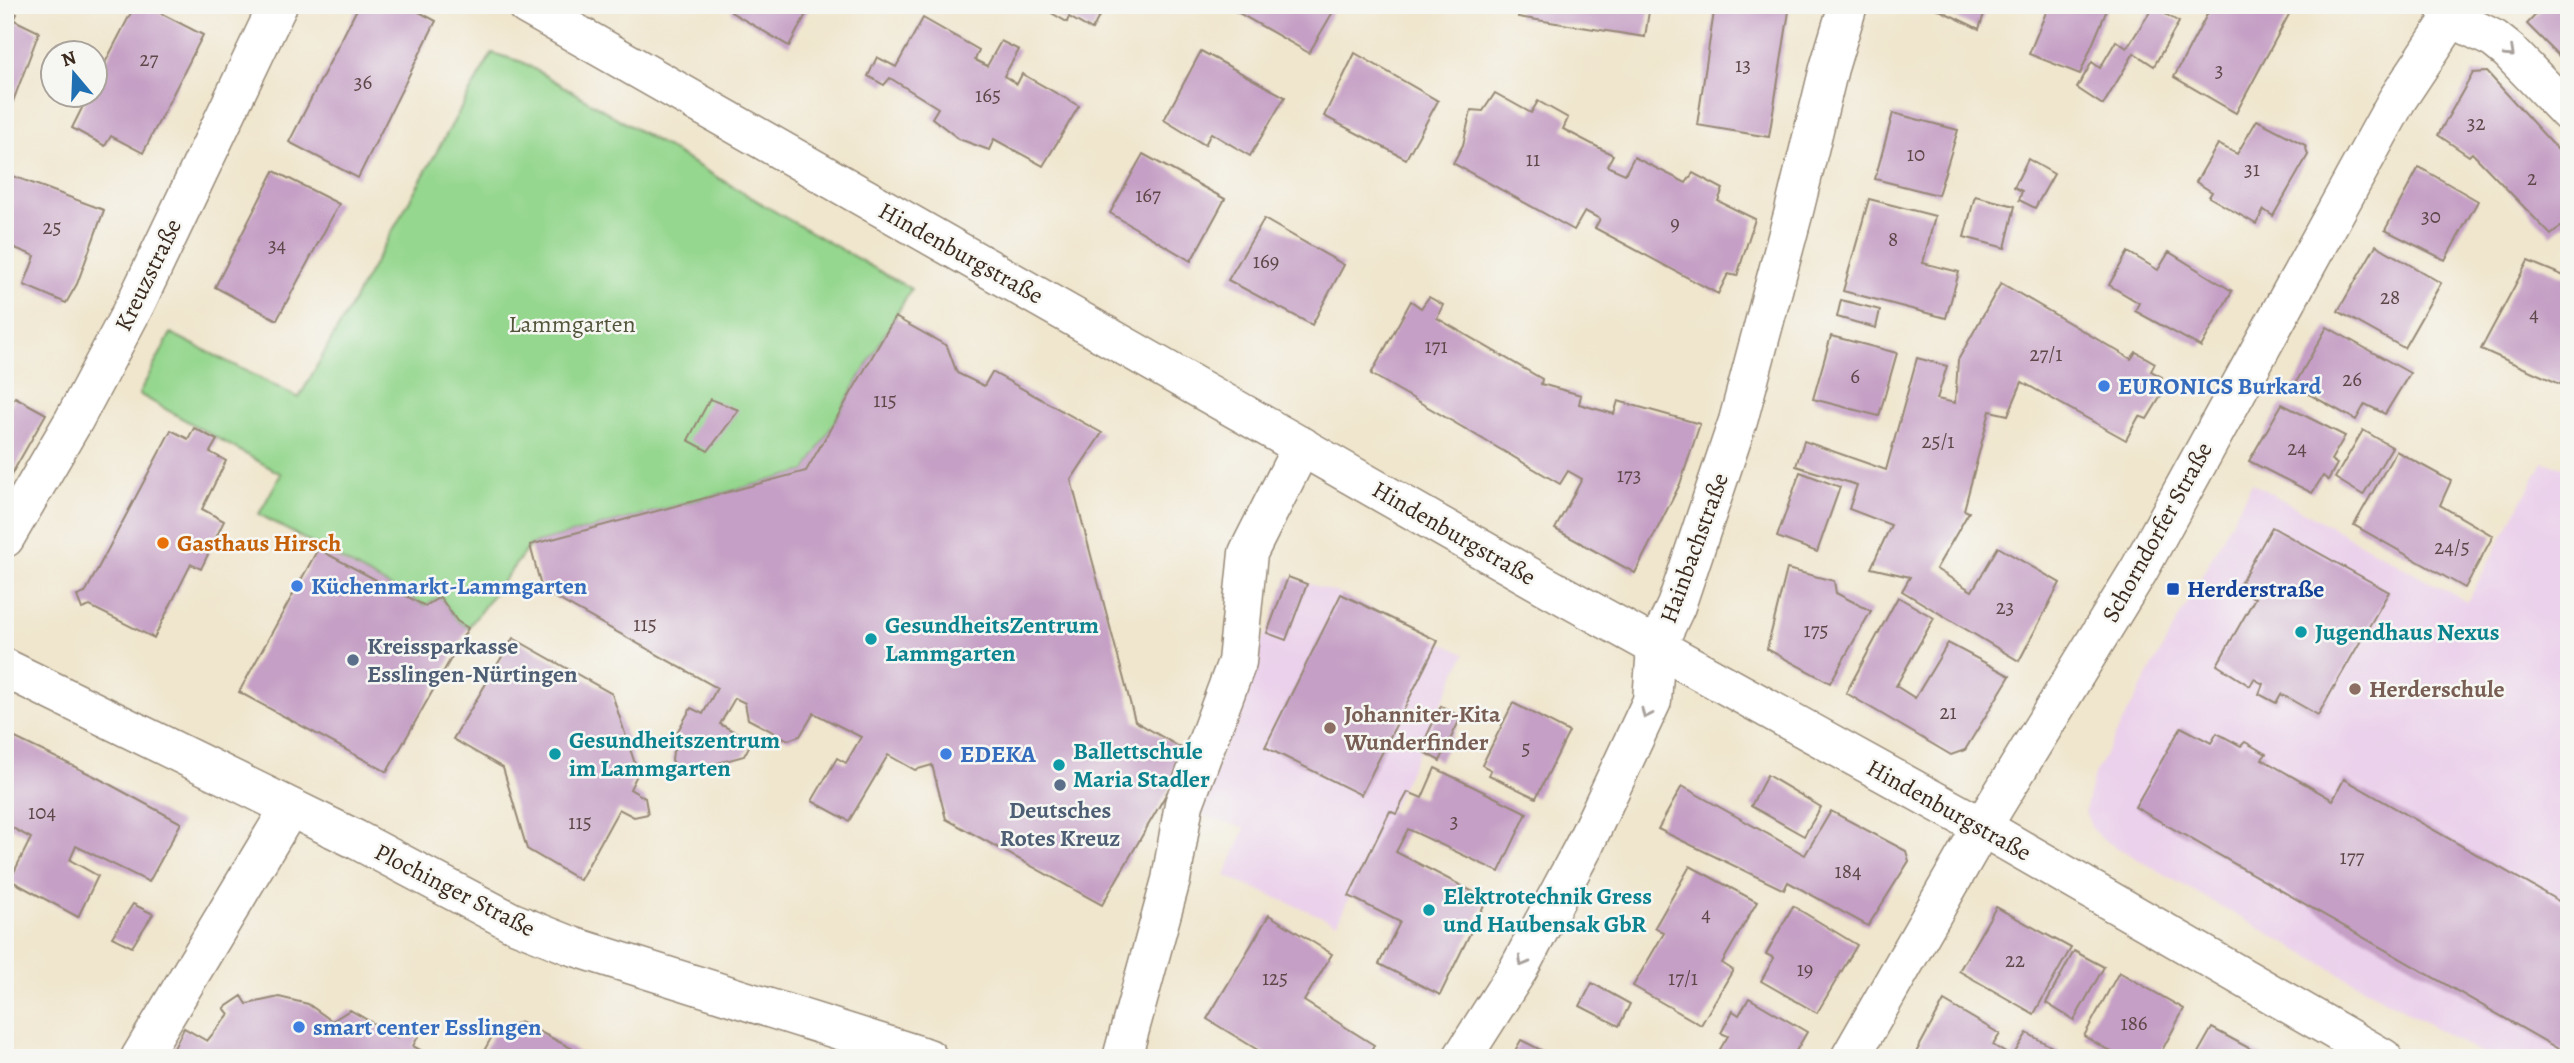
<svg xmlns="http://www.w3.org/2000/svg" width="2574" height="1063" viewBox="0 0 2574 1063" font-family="Alegreya,serif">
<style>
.built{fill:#ebd1eb}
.green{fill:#95d78f;stroke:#688056;stroke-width:2}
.building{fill:#c59fc5}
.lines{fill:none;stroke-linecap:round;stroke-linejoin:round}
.minor-casing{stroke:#968876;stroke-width:41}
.major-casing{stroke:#968876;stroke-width:41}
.minor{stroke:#fff;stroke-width:38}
.major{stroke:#fff;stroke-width:38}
.oneway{stroke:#a79f9a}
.shop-dot{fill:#3f7fe0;stroke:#f6f6f2;stroke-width:2.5}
.food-dot{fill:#e8710a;stroke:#f6f6f2;stroke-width:2.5}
.transit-dot{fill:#1a4fb4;stroke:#f6f6f2;stroke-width:2.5}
.culture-dot{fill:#0f9aa8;stroke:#f6f6f2;stroke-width:2.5}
.service-dot{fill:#5c6f8a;stroke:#f6f6f2;stroke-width:2.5}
.education-dot{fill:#8d6e63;stroke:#f6f6f2;stroke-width:2.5}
.labels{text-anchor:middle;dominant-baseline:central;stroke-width:5;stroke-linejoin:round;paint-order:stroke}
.number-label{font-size:21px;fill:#5e4748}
.street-label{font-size:24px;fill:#3b2a1e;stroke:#f6f6f2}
.park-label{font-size:24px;fill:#52553a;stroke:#f6f6f2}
.shop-label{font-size:24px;font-weight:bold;fill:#366cbe;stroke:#f6f6f2;text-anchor:start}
.food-label{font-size:24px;font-weight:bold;fill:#c56008;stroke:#f6f6f2;text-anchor:start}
.transit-label{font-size:24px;font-weight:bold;fill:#164399;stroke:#f6f6f2;text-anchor:start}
.culture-label{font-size:24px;font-weight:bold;fill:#0d838f;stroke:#f6f6f2;text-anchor:start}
.service-label{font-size:24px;font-weight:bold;fill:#4e5e75;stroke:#f6f6f2;text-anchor:start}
.education-label{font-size:24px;font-weight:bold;fill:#785e54;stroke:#f6f6f2;text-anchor:start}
</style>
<rect width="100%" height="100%" fill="#f6f6f2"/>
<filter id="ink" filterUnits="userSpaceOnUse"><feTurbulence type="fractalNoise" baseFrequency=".0143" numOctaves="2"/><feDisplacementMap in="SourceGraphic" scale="14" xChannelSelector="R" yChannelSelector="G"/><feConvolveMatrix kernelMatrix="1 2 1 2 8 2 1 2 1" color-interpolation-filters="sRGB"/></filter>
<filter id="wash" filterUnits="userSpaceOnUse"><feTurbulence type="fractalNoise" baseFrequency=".00686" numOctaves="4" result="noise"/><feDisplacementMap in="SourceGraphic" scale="28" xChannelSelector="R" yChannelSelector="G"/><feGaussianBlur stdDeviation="1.57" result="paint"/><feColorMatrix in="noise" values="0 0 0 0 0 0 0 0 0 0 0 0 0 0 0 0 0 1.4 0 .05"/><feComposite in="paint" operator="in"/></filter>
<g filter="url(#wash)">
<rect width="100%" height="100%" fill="#f0e6ce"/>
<g class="built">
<path d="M2543 462 2569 468V1058H2488L2102 839 2091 827 2085 811 2094 775 2252 483 2467 602Z"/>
<path d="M1288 577 1341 594 1465 654 1337 923 1225 876 1245 828 1199 815 1264 635 1267 633Z"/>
</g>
<path class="green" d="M492 53 522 62 786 218 911 289 806 471 530 545 468 628 457 621 440 597 425 606 259 514 281 474 139 394 171 333 299 398Z"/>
<g id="blocks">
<g class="building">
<path d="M135 5H145L203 35 143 153 111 136 105 146 72 128 89 94H94V84Z"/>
<path d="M359 5H406L436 21 358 178 289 142Z"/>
<path d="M734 5H811L789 46 731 12Z"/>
<path d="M1045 5H1105L1092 30 1069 17 1067 22 1043 8Z"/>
<path d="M1231 5H1337L1309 53 1230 8Z"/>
<path d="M1520 5H1650L1645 37 1518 17Z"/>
<path d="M1715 5H1790L1769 137 1697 125Z"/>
<path d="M1929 5H1987L1979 29Z"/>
<path d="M2049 5H2109L2080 74 2029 54Z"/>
<path d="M2212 5H2294L2236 113 2174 77Z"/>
<path d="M2545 5H2569V66L2527 24Z"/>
<path d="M2153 7 2179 22 2154 66 2134 53 2103 105 2077 88 2092 62 2100 68 2116 41 2127 48Z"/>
<path d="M5 8 17 14 14 20 39 32 12 104 5 101Z"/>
<path d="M923 18 979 50 975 60 987 66 1001 41 1019 50 1004 76 1017 84 1022 74 1079 106 1043 166 994 139 989 150 959 139 932 118 938 108 890 78 884 85 868 76 877 57 896 67Z"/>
<path d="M1201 51 1285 97 1250 156 1211 133 1205 145 1164 120Z"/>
<path d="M1355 53 1438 101 1406 159 1324 116Z"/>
<path d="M2487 72 2569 162V194L2565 197 2569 202V220L2551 235 2472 153 2469 156 2438 135 2473 73Z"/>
<path d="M1495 93 1531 113 1538 101 1568 118 1563 129 1613 155 1607 166 1625 174 1634 157 1686 183 1693 173 1723 189 1718 201 1755 219 1737 276 1728 274 1718 294 1595 228 1600 219 1585 211 1574 230 1453 163 1463 145 1471 110 1483 111Z"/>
<path d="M1893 113 1958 130 1938 195 1875 179Z"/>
<path d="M2257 120 2305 145 2308 155 2273 216 2264 210 2256 224 2209 197 2212 192 2196 182 2218 144 2237 154Z"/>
<path d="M1143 154 1225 199 1191 261 1110 213Z"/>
<path d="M2028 159 2054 174 2035 208 2019 200 2022 191 2014 187Z"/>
<path d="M2419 167 2478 201 2445 260 2385 230Z"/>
<path d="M274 171 339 204 277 320 215 287Z"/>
<path d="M5 173 104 210 77 284 66 303 24 285 35 256 5 244Z"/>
<path d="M1975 196 2015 206 2005 248 1964 237Z"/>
<path d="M1869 199 1935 216 1923 263 1959 272 1946 318 1843 291Z"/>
<path d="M1264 219 1344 265 1312 325 1228 280Z"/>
<path d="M2376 245 2441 283 2404 348 2338 311Z"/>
<path d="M2128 252 2158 270 2169 252 2232 291 2201 347 2135 311 2139 303 2109 285Z"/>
<path d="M2528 261 2569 278V388L2481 349Z"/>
<path d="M2001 283 2131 359 2136 352 2155 363 2151 371 2162 377 2156 386 2164 391 2147 419 2139 416 2126 440 2022 382 2008 415 1990 411 1964 510 1969 512 1936 569 1972 591 1998 547 2060 583 2019 661 1902 591 1910 577 1871 568 1891 525 1849 509 1857 485 1796 466 1804 441 1886 470 1917 358 1947 366 1937 399 1955 403 1958 360Z"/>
<path d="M1429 297 1443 305 1437 318 1542 379 1541 384 1581 395 1579 404 1614 414 1618 401 1700 424 1680 484 1635 573 1555 529 1582 479 1568 471 1560 484 1371 374 1411 301 1421 308Z"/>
<path d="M1841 300 1880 310 1876 328 1837 317Z"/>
<path d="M895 317 947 346 957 373 984 386 992 372 1102 433 1071 480 1135 721 1190 753 1102 905 946 819 932 765 915 770 888 755 849 821 812 801 837 758 846 763 861 737 814 713 800 736 788 740 748 719 745 703 735 698 720 724 752 741 744 756 689 771 678 770 672 760 673 751 685 740 676 734 691 708 703 714 717 688 542 590 530 545 806 471Z"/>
<path d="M2327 327 2410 373 2385 414 2365 404 2356 420 2294 386Z"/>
<path d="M1831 336 1897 353 1879 416 1813 399Z"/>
<path d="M15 397 46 414 5 486V414Z"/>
<path d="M710 399 739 410 708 451 688 440Z"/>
<path d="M2282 404 2345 436 2331 460 2337 464 2328 480 2323 476 2312 493 2249 461Z"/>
<path d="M194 428 217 440 210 452 226 461 202 509 224 521 201 569 191 564 154 638 90 606 82 609 77 596 85 593 171 430 188 439Z"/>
<path d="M2363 430 2392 447 2363 495 2335 478Z"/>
<path d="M2396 451 2451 481 2440 505 2493 536 2465 588 2354 525Z"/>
<path d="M1800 472 1840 487 1817 552 1777 537Z"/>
<path d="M2272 527 2389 592 2318 715 2281 694 2276 703 2259 694 2263 684 2254 679 2250 686 2217 665 2255 598 2237 589Z"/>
<path d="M318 549 425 606 440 597 457 621 468 628 387 772 239 692Z"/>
<path d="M1787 569 1834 581 1836 593 1871 611 1830 683 1767 649Z"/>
<path d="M1288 577 1307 584 1286 640 1267 633Z"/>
<path d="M1341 594 1438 641 1361 795 1265 747Z"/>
<path d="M1898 597 1934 618 1896 686 1915 698 1948 643 2010 676 1965 750 1951 755 1846 693Z"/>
<path d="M513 638 612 694 638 773 630 789 645 798 648 814 634 817 619 809 580 880 527 849 503 768 453 739Z"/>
<path d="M1513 703 1569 732 1536 798 1489 775 1491 770 1482 765Z"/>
<path d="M1441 706 1461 717 1440 761 1420 750Z"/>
<path d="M2181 727 2211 743 2217 733 2241 746 2245 742 2266 754 2262 759 2333 800 2344 779 2569 907V1055L2135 807Z"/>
<path d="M5 733 96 777 181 823 149 882 76 846 70 860 98 876 78 917 10 880 31 838 5 824Z"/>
<path d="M1435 768 1527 813 1499 872 1408 829 1396 852 1487 899 1440 995 1379 964 1400 922 1349 896 1390 811 1396 814 1408 792 1422 798Z"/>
<path d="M1767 775 1821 807 1804 836 1751 806Z"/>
<path d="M1682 786 1805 855 1831 811 1906 851 1909 861 1868 926 1788 882 1784 890 1658 829Z"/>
<path d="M1690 866 1757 902 1722 963 1733 970 1701 1025 1633 986 1664 933 1655 927Z"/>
<path d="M133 904 153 914 132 947 112 937Z"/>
<path d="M1793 906 1857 945 1817 1013 1761 981 1774 958 1766 954Z"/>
<path d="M1996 907 2071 948 2034 1014 1959 971Z"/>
<path d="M1269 915 1332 954 1304 1001 1374 1045 1366 1058H1271L1207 1019Z"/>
<path d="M2074 951 2104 967 2074 1020 2046 1003Z"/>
<path d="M2119 972 2184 1009 2158 1058H2122L2084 1036Z"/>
<path d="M1592 983 1630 1004 1619 1026 1580 1006Z"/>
<path d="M242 996 247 1004 279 997 308 1004 332 1021 350 1010 397 1037 402 1026 419 1035 413 1046 435 1058H169L184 1028 207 1041 229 1014 224 1008Z"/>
<path d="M1749 998 1807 1032 1792 1058 1716 1056 1728 1036 1721 1033 1733 1011 1739 1015Z"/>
<path d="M1944 1001 2000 1034 1993 1045 2012 1057 2027 1033 2059 1051 2055 1058H1913Z"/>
<path d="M521 1022 590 1058H480L495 1031Z"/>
<path d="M2212 1028 2267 1058H2195Z"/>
<path d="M1521 1040 1551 1055 1550 1058H1511Z"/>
</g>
</g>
</g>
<g filter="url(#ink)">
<use href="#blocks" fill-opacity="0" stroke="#968876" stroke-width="2"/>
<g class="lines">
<defs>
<g id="minor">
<path d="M526 5 1546 586 1982 827 2383 1058"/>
<path d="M2443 5 2468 26 2494 39 2509 51 2569 113"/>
<path d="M5 538 74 420 136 303 278 5"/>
<path d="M5 668 355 839 512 922 572 946 928 1058"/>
<path d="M140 1058 289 809"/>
<path d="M1122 1058 1171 880 1184 804 1237 662 1248 553 1302 446"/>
<path d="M1462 1058 1518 970 1583 848 1652 701 1656 648 1676 606 1738 421 1794 211 1829 68 1848 5"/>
</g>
<path id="major" d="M1850 1058 1982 827 2139 570 2397 100 2454 14 2463 5"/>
</defs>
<use href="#minor" class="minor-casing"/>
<use href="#major" class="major-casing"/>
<use href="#minor" class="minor"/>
<use href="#major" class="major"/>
</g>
<defs><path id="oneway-chevron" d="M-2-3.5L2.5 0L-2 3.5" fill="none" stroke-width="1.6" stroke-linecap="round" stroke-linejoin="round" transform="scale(1.75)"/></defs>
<g class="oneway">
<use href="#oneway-chevron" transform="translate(2510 53) rotate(43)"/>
<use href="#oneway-chevron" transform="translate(1646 714) rotate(115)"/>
<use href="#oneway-chevron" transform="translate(1523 962) rotate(119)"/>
</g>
</g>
<g class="shop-dot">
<circle cx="2104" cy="386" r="7"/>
<circle cx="297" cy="586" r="7"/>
<circle cx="946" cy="754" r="7"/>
<circle cx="299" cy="1027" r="7"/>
</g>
<circle class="food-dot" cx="163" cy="543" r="7"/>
<rect class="transit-dot" x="2166" y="582" width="14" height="14" rx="3.5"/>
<g class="culture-dot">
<circle cx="2301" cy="632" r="7"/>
<circle cx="871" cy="639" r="7"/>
<circle cx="555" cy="754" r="7"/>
<circle cx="1059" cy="765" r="7"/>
<circle cx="1429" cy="910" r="7"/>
</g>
<g class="service-dot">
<circle cx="353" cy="660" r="7"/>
<circle cx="1060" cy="785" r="7"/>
</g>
<g class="education-dot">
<circle cx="2355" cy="689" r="7"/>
<circle cx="1330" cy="728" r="7"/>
</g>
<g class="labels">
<g class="number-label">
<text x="149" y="59">27</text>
<text x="1743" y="65">13</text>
<text x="2219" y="70">3</text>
<text x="363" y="82">36</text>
<text x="988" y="95">165</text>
<text x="2476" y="123">32</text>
<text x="1916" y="154">10</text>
<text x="1533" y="159">11</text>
<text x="2252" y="169">31</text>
<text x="2532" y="178">2</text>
<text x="1148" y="195">167</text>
<text x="2431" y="216">30</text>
<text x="1675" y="223">9</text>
<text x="52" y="227">25</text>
<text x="1893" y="239">8</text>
<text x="277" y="245">34</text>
<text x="1266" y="261">169</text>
<text x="2390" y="297">28</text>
<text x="2534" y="314">4</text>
<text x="1436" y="346">171</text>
<text x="2046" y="354">27/1</text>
<text x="1855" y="376">6</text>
<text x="2352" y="379">26</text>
<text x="885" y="400">115</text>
<text x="1938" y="441">25/1</text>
<text x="2297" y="448">24</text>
<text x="1629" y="475">173</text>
<text x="2452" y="547">24/5</text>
<text x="2005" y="607">23</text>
<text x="645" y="624">115</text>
<text x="1816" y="630">175</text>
<text x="1948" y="712">21</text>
<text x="1526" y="748">5</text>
<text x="42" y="812">104</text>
<text x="1454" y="821">3</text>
<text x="580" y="822">115</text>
<text x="2352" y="857">177</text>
<text x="1848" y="871">184</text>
<text x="1706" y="914">4</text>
<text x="2015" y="960">22</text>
<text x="1805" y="969">19</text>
<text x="1275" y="978">125</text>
<text x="1683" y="978">17/1</text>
<text x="2134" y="1023">186</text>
</g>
<g class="street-label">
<text transform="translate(961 253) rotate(29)">Hindenburgstraße</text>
<text transform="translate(148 275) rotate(-64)">Kreuzstraße</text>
<text transform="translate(2157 532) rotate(-61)">Schorndorfer Straße</text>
<text transform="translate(1454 533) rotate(30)">Hindenburgstraße</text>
<text transform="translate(1694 548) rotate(-70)">Hainbachstraße</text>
<text transform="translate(1949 810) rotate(29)">Hindenburgstraße</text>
<text transform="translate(455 890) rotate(27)">Plochinger Straße</text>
</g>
<g class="park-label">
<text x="572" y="324">Lammgarten</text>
</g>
<g class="shop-label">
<text x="2118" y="386">EURONICS Burkard</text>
<text x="311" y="586">Küchenmarkt-Lammgarten</text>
<text x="960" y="754">EDEKA</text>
<text x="313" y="1027">smart center Esslingen</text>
</g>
<g class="food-label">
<text x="177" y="543">Gasthaus Hirsch</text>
</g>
<g class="transit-label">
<text x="2187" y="589">Herderstraße</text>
</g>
<g class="culture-label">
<text x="885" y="625">GesundheitsZentrum<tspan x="885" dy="28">Lammgarten</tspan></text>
<text x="2315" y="632">Jugendhaus Nexus</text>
<text x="569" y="740">Gesundheitszentrum<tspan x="569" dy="28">im Lammgarten</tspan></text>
<text x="1073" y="751">Ballettschule<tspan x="1073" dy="28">Maria Stadler</tspan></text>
<text x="1443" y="896">Elektrotechnik Gress<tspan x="1443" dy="28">und Haubensak GbR</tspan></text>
</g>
<g class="service-label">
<text x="367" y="646">Kreissparkasse<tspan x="367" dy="28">Esslingen-Nürtingen</tspan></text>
<text x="1060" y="810" text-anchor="middle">Deutsches<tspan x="1060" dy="28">Rotes Kreuz</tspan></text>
</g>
<g class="education-label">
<text x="2369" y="689">Herderschule</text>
<text x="1344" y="714">Johanniter-Kita<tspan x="1344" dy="28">Wunderfinder</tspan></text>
</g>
</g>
<rect width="2574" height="1063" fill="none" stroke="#f6f6f2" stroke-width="28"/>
<g transform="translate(74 74) rotate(341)"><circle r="33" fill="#f6f6f2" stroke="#aba49d" stroke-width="2"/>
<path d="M0-5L12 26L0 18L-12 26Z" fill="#1f6fb2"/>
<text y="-10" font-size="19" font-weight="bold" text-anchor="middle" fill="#3b2a1e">N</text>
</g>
</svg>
